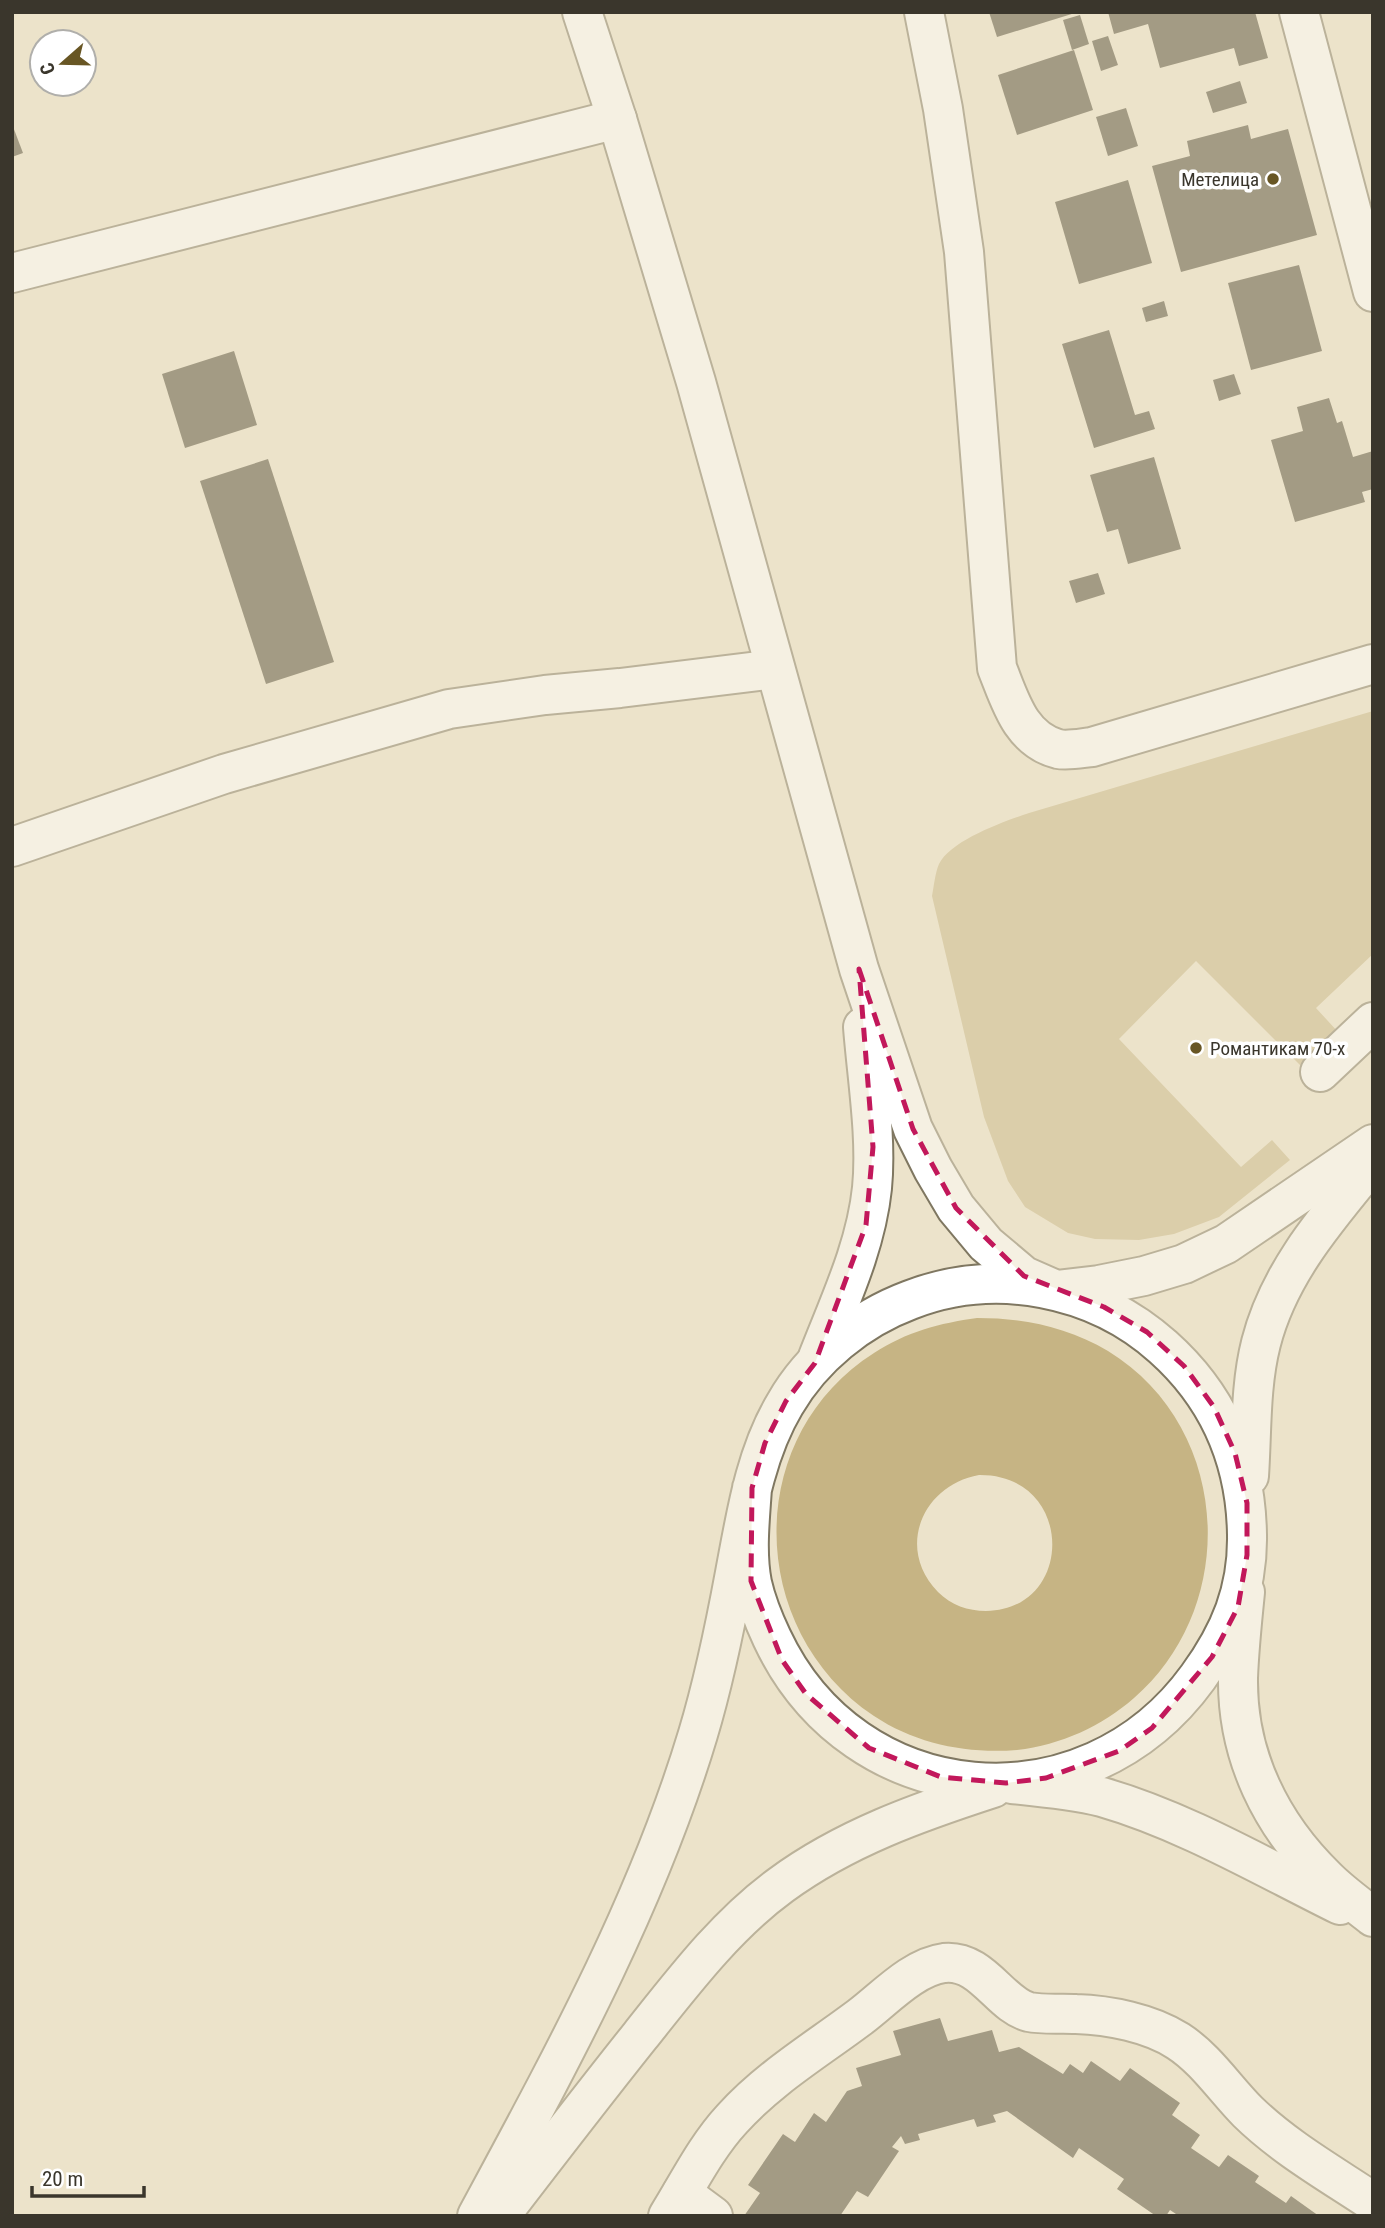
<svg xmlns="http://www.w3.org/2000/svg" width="1385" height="2228" viewBox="0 0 1385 2228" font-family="'Roboto Condensed',sans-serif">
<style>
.green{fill:#c6b484;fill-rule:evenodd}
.building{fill:#4b442f}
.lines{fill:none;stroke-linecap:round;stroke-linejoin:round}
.minor-casing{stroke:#7f7761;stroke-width:42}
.major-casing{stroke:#7f7761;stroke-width:42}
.minor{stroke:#fff;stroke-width:38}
.major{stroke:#fff;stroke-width:38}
.marked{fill:none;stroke:#c2185b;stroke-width:5;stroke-dasharray:14 9;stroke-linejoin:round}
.poi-dot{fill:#685624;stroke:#fff;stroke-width:2.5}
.labels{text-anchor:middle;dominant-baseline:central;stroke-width:7;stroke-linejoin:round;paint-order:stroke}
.poi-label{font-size:19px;fill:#3a362c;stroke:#fff;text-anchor:end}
</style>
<rect width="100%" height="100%" fill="#ece3cb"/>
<g class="green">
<path d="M1373 711V954L1316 1008 1339 1033 1303 1068 1196 961 1119 1039 1241 1167 1272 1140 1290 1160 1219 1217 1174 1234 1139 1240 1095 1239 1068 1233 1025 1207 1008 1181 984 1117 932 896C934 886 935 873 939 864 951 840 1005 821 1029 813Z"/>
<path d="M977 1318C1024 1318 1067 1327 1108 1351 1231 1426 1241 1605 1134 1698 1102 1726 1061 1745 1017 1750 967 1754 916 1744 874 1716 746 1630 742 1437 874 1353 906 1332 940 1323 977 1318ZM979 1475C1075 1474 1076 1610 986 1611 968 1611 951 1605 938 1592 895 1548 923 1485 979 1475Z"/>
</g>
<g class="building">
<path d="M989 12H1075V13L997 37Z"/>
<path d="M1108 12H1255L1268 58 1239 66 1234 48 1160 68 1148 24 1114 34Z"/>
<path d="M1080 15 1089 44 1072 50 1063 20Z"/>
<path d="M1108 36 1118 65 1101 71 1092 41Z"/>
<path d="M1074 50 1093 110 1017 135 998 75Z"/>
<path d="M1240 81 1247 103 1213 113 1206 92Z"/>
<path d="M1126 108 1138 146 1108 156 1096 117Z"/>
<path d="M12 124 23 153 12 157Z"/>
<path d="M1248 125 1251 139 1288 129 1317 235 1181 272 1152 166 1190 156 1187 141Z"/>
<path d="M1128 180 1152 263 1079 284 1055 202Z"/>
<path d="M1299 265 1322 351 1251 370 1228 283Z"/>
<path d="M1164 301 1168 316 1146 322 1142 308Z"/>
<path d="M1109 330 1135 415 1149 411 1155 429 1094 448 1062 344Z"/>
<path d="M234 351 257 425 185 448 162 374Z"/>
<path d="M1234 374 1241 394 1219 401 1213 380Z"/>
<path d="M1329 398 1337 423 1342 421 1353 457 1373 451V489L1362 492 1365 502 1295 522 1271 440 1303 431 1297 407Z"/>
<path d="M1154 457 1181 549 1128 564 1118 529 1107 532 1090 475Z"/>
<path d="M268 459 334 662 266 684 200 481Z"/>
<path d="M1098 573 1105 594 1076 603 1069 581Z"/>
<path d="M940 2018 948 2041 992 2030 999 2052 1019 2047 1063 2074 1070 2064 1083 2073 1091 2061 1120 2081 1130 2068 1180 2103 1172 2115 1200 2135 1191 2148 1219 2167 1228 2155 1259 2176 1255 2182 1286 2203 1291 2196 1319 2216H1179L1170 2210 1166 2216H1156L1117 2189 1124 2179 1079 2148 1073 2158 1007 2111 993 2115 996 2122 977 2127 974 2119 918 2134 920 2140 905 2144 901 2136 892 2147 899 2151 868 2197 857 2191 840 2216H744L760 2193 748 2185 783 2134 795 2142 814 2113 826 2122 847 2091 862 2086 856 2068 901 2055 893 2031Z"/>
</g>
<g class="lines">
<defs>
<g id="minor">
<path d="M924 12 943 109 964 252 997 668C1010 700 1020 739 1058 749 1068 751 1082 748 1092 747L1373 664"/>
<path d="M1299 12 1373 292"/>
<path d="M12 273 617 119"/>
<path d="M12 847 224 774 449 709 545 695 620 688 775 669"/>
<path d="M1320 1072 1373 1022"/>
<path d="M1245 1592C1242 1621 1239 1650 1238 1678 1237 1756 1271 1825 1327 1879 1341 1893 1358 1905 1373 1917"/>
<path d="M1012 1784C1041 1787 1073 1790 1102 1797 1185 1821 1263 1867 1340 1905"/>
<path d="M682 2193 713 2216"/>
<path d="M668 2216C688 2184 706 2147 732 2119 769 2078 816 2050 860 2017 884 1999 913 1967 944 1963 982 1959 1000 2005 1029 2012 1044 2015 1061 2013 1076 2014 1109 2015 1150 2023 1178 2041 1206 2059 1225 2089 1248 2112 1285 2148 1331 2174 1373 2202"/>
</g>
<g id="major">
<path d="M582 12 617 119 696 382 859 969 913 1129 933 1169 956 1208 986 1244 1024 1276 1056 1290 1099 1285 1144 1276 1184 1264 1226 1244 1373 1144"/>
<path d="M818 1357C839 1303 866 1247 872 1188 877 1138 867 1078 863 1027"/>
<path d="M1249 1476C1252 1432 1250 1386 1261 1343 1279 1272 1328 1217 1373 1162"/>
<path d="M477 2216C561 2060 647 1904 698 1734 714 1681 725 1627 735 1573 746 1515 755 1454 785 1404 812 1357 859 1319 910 1300 995 1267 1095 1286 1163 1347 1219 1397 1246 1461 1247 1535 1248 1590 1230 1633 1198 1677 1085 1833 854 1813 772 1638 764 1621 756 1601 752 1583 746 1552 750 1519 752 1488"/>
<path d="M500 2216C546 2156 593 2095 640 2036 683 1982 726 1925 781 1885 845 1838 919 1812 993 1788"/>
</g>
</defs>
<use href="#minor" class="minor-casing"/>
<use href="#major" class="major-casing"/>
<use href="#minor" class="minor"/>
<use href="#major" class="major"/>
</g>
<path d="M0 0H1385V2228H0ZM859 969 913 1129 956 1208 1024 1276 1104 1307 1147 1332 1184 1366 1214 1407 1235 1453 1247 1503V1555L1238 1607 1212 1657 1152 1728 1119 1751 1046 1778 1006 1783 941 1777 869 1748 806 1694 782 1660 751 1581 752 1488 765 1443 786 1401 815 1363 866 1225 873 1147Z" fill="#ece3cb" fill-opacity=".55" fill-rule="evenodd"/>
<path class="marked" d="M859 969 913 1129 956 1208 1024 1276 1104 1307 1147 1332 1184 1366 1214 1407 1235 1453 1247 1503V1555L1238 1607 1212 1657 1152 1728 1119 1751 1046 1778 1006 1783 941 1777 869 1748 806 1694 782 1660 751 1581 752 1488 765 1443 786 1401 815 1363 866 1225 873 1147Z"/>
<g class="poi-dot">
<circle cx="1273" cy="179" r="7"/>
<circle cx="1196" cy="1048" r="7"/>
</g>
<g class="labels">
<g class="poi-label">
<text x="1259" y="179">Метелица</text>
<text x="1210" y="1048" text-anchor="start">Романтикам 70-х</text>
</g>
</g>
<rect width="1385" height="2228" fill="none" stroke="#3a362c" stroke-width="28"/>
<g transform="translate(63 63) rotate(250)"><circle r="33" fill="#ffffff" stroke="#b0afab" stroke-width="2"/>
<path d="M0-5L12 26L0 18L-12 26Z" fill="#685624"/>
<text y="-10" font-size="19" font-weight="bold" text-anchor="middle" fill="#3a362c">С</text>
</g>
<path d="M32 2186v10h112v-10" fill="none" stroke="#3a362c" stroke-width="3.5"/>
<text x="42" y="2186" font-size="21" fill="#3a362c" stroke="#ffffff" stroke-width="5" paint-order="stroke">20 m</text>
</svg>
